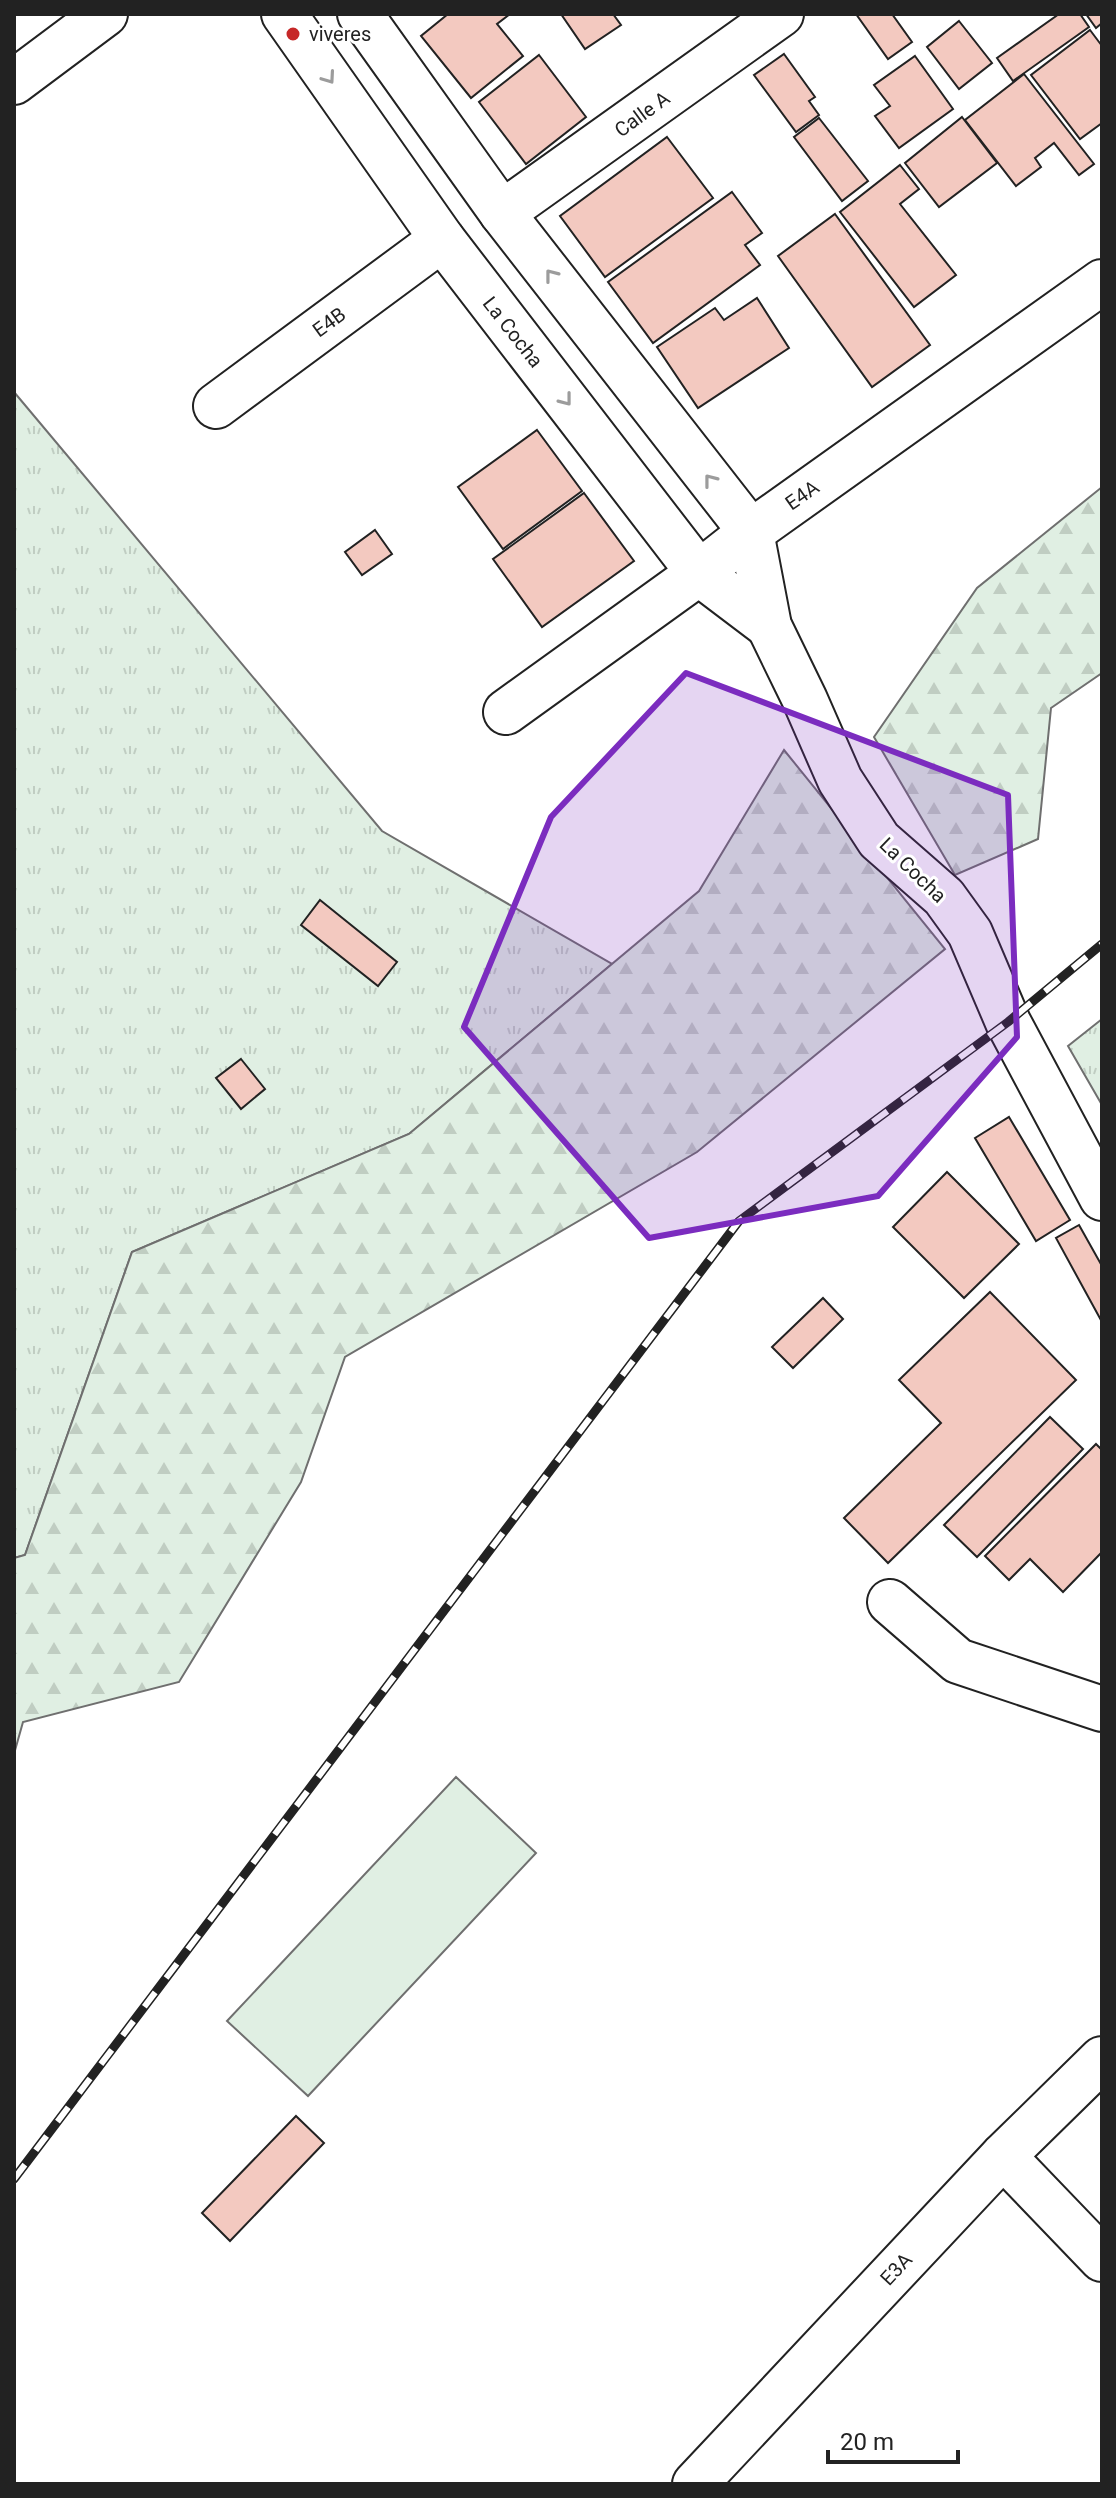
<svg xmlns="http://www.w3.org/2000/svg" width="1116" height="2498" viewBox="0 0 1116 2498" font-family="Roboto,sans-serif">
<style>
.grass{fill:url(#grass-tufts);stroke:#6f6f6f;stroke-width:2}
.forest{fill:url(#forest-firs);stroke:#6f6f6f;stroke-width:2}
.pitch{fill:#e0efe3;stroke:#6f6f6f;stroke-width:2}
.building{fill:#f3c9c0;stroke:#222;stroke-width:2}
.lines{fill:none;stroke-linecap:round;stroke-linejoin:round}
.minor-casing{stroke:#222;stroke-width:48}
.minor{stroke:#fff;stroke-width:44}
.rail-casing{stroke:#222;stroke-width:9}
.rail{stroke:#fff;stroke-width:6;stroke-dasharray:18;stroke-linecap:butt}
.oneway{stroke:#9c9c9c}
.marked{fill:#7b2cbf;fill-opacity:0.2;stroke:#7b2cbf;stroke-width:6;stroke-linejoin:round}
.poi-dot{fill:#c62828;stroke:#fff;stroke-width:3}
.labels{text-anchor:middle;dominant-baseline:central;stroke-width:6;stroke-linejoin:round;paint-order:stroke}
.poi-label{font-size:20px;fill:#222;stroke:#fff;text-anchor:start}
.street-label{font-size:20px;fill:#222;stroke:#fff}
</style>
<defs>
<pattern id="grass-tufts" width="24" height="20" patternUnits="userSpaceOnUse" patternTransform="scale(2)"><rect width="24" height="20" fill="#e0efe3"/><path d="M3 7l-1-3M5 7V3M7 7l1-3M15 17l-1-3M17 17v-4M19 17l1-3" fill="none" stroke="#c0cdc2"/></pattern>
<pattern id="forest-firs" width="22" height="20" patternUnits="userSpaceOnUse" patternTransform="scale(2)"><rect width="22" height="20" fill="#e0efe3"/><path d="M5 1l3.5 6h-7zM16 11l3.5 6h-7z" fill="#c0cdc2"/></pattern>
</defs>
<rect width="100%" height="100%" fill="#fff"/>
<g class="grass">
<path d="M14 392 382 831 612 964 409 1134 132 1252 25 1555 14 1558Z"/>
<path d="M1102 1019V1105L1068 1046Z"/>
</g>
<g class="forest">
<path d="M1102 487V673L1051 708 1038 839 955 875 874 737 977 588Z"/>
<path d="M784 750 945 949 697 1152 345 1357 301 1482 179 1682 23 1722 14 1754V1558L25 1555 132 1252 409 1134 699 891Z"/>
</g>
<path class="pitch" d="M456 1777 536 1853 308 2096 227 2021Z"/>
<g class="building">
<path d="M448 14H510L497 24 523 56 471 98 421 36Z"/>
<path d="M561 14H613L621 25 585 49Z"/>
<path d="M856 14H892L912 42 888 59Z"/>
<path d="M1059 14H1080L1089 27 1013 81 997 58Z"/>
<path d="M1086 14H1102V23L1096 28Z"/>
<path d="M959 21 992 63 959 89 927 47Z"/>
<path d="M1090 30 1102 46V123L1080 139 1031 75Z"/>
<path d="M784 54 815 97 809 101 819 115 796 132 754 75Z"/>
<path d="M539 55 586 117 526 164 479 102Z"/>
<path d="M915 56 953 109 899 148 875 116 890 106 874 85Z"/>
<path d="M1024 74 1094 164 1079 175 1054 143 1035 158 1041 167 1016 186 965 120Z"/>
<path d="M962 117 997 163 939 207 905 163Z"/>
<path d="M819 118 868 181 842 201 794 137Z"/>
<path d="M667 137 713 198 605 277 560 216Z"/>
<path d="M900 165 919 189 900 204 956 275 914 307 840 212Z"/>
<path d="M732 192 762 233 745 245 760 265 653 343 608 282Z"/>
<path d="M835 214 930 345 872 387 778 256Z"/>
<path d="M757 298 789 348 698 408 657 347 715 308 724 320Z"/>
<path d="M537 430 582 491 503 549 458 487Z"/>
<path d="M584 493 634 561 542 627 493 559Z"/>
<path d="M375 530 392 554 362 575 345 552Z"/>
<path d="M320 900 397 962 378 986 301 925Z"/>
<path d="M241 1059 265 1089 241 1109 216 1078Z"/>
<path d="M1009 1117 1070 1220 1036 1241 975 1138Z"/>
<path d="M947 1172 1019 1244 964 1298 893 1227Z"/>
<path d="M1079 1225 1102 1266V1322L1056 1238Z"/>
<path d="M990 1292 1076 1380 888 1563 844 1518 941 1423 899 1380Z"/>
<path d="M823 1298 843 1319 793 1368 772 1347Z"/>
<path d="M1050 1417 1083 1449 977 1557 944 1525Z"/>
<path d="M1096 1444 1102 1450V1552L1063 1592 1030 1559 1009 1580 985 1556Z"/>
<path d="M296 2116 324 2143 230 2241 202 2213Z"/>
</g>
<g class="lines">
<defs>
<g id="minor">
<path d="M284 14 442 239 699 573 769 626"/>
<path d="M360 14 502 213 751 532 769 626 805 700 840 780 879 840 944 897 970 933 1008 1022 1102 1198"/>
<path d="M14 82 105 14"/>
<path d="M502 213 781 14"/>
<path d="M216 406 442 239"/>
<path d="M506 712 699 573 751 532 1102 282"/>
<path d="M890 1602 958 1661 1102 1709"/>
<path d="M1003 2156 1102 2259"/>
<path d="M695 2484 1003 2156 1102 2059"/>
</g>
</defs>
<use href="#minor" class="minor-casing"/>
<use href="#minor" class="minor"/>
<defs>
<path id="rail" d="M14 2179 739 1221 1008 1022 1102 944"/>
</defs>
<use href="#rail" class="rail-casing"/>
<use href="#rail" class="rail"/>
</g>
<defs><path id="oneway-chevron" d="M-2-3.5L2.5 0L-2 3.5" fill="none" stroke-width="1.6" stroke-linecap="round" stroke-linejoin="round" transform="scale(2)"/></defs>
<g class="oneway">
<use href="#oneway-chevron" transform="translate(329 78) rotate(55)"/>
<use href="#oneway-chevron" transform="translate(551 275) rotate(-128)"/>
<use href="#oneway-chevron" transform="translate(566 400) rotate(52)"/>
<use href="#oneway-chevron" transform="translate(710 480) rotate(-128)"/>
</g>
<path class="marked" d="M686 673 1008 795 1017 1037 878 1196 649 1238 464 1027 551 817Z"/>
<circle class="poi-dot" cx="293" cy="34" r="8"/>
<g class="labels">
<g class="poi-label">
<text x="309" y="34">viveres</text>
</g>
<g class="street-label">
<text transform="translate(642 114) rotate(-36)">Calle A</text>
<text transform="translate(329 322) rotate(-36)">E4B</text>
<text transform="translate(513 332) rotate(52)">La Cocha</text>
<text transform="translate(802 495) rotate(-35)">E4A</text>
<text transform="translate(913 870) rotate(44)">La Cocha</text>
<text transform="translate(896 2269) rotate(-47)">E3A</text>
</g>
</g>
<rect width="1116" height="2498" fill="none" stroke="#222222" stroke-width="32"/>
<path d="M828 2450v12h130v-12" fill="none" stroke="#222222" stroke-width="4"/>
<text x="840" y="2450" font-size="24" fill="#222222" stroke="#ffffff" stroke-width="6" paint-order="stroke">20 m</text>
</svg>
